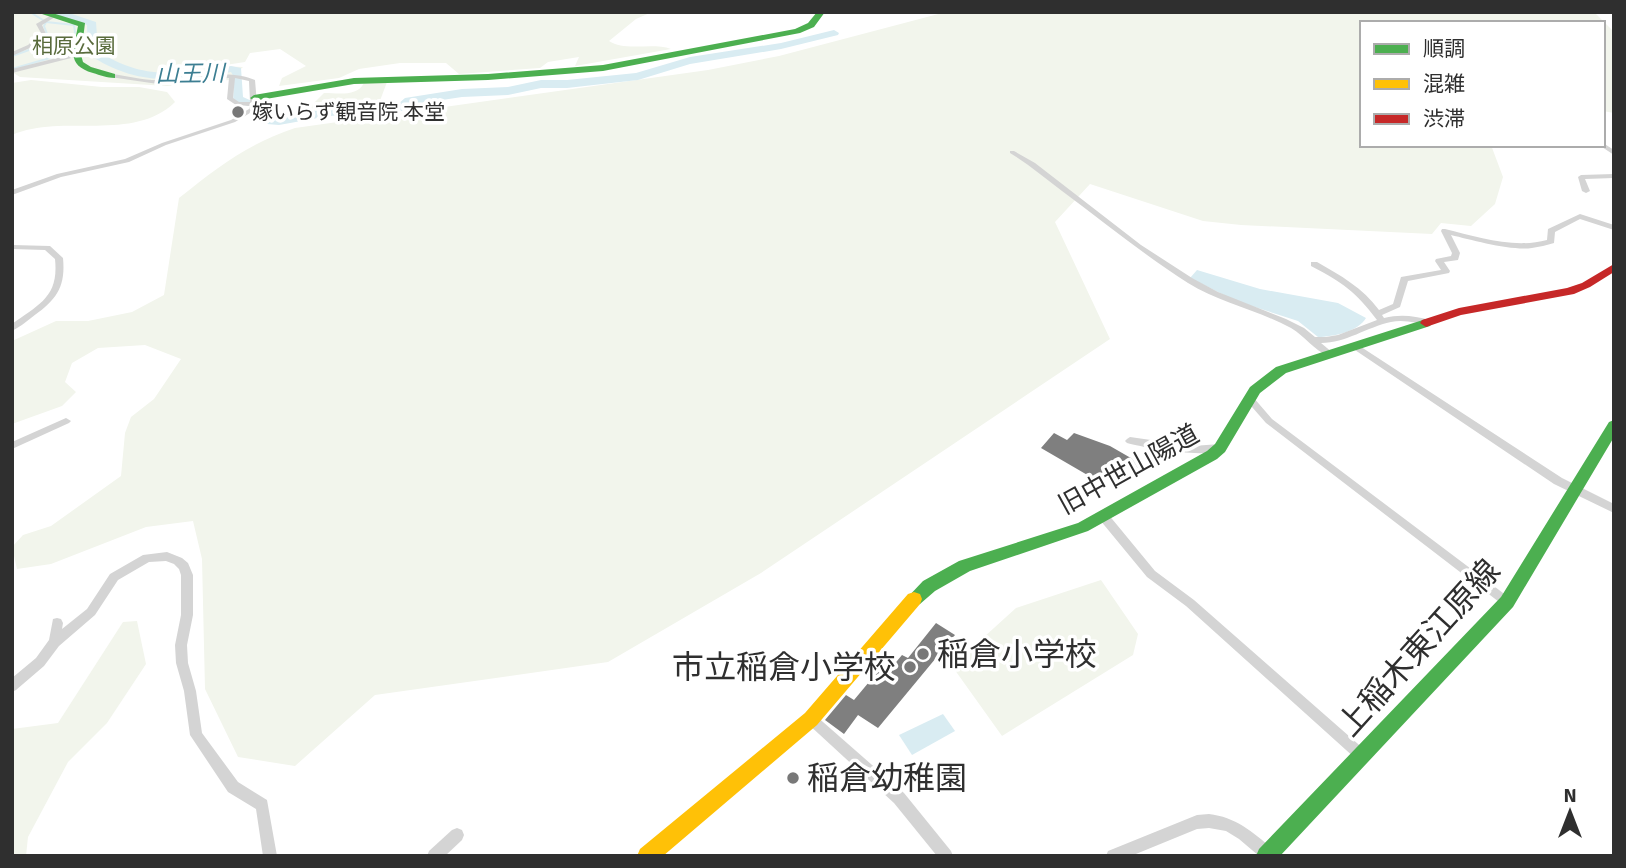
<svg xmlns="http://www.w3.org/2000/svg" width="1626" height="868" viewBox="0 0 1626 868" font-family="Signika,'Noto Sans JP',sans-serif">
<style>
.green{fill:#f2f5ec}
.water{fill:#d9ecf2}
.lines{fill:none;stroke-linecap:round;stroke-linejoin:round}
.stream{stroke:#d9ecf2;stroke-width:2}
.river{fill:#d9ecf2;fill-rule:evenodd}
.building{fill:#7f7f7f}
.street{fill:#d4d4d4;fill-rule:evenodd}
.fast{fill:#4caf50;fill-rule:evenodd}
.slow{fill:#ffc107;fill-rule:evenodd}
.jam{fill:#c62828;fill-rule:evenodd}
.poi-dot{fill:#787878;stroke:#fff;stroke-width:2.5}
.labels{text-anchor:middle;dominant-baseline:central;stroke-width:7;stroke-linejoin:round;paint-order:stroke}
.far-park-label{font-size:21px;fill:#596b3c;stroke:#fff}
.far-poi-label{font-size:21px;fill:#2f2f2f;stroke:#fff;text-anchor:start}
.far-water-label{font-size:23px;font-style:italic;fill:#3c7e92;stroke:#fff}
.street-label{font-size:26px;fill:#2f2f2f;stroke:#fff}
.near-street-label{font-size:32px;fill:#2f2f2f;stroke:#fff}
.near-poi-label{font-size:32px;fill:#2f2f2f;stroke:#fff;text-anchor:start}
</style>
<rect width="100%" height="100%" fill="#fff"/>
<g class="green">
<path d="M12 12H652L636 19 609 41C625 52 652 42 671 49L575 66 579 57 548 62 540 68 459 74 446 63H400L359 69 339 78 279 86 282 78 306 66 280 49 250 53 245 62 219 66 243 67 229 80 167 86 20 77 12 72Z"/>
<path d="M946 12H1594L1614 32V113L1603 111V23H1362V145H1491L1503 177 1495 204 1471 226 1441 223 1432 234 1241 225 1203 221 1090 184 1055 222 1110 339 761 573 608 662 375 695 295 766 238 757 205 689 202 559 193 521 146 527 51 564 17 569 12 547 23 535 51 526 121 476 125 433 131 417 154 399 181 359 145 345 98 348 72 363 65 382 76 392 62 406 12 424V341L56 321H88L132 312 164 295 179 198C218 167 247 144 295 128L708 70 779 56Z"/>
<path d="M31 80 102 87H139L167 92 175 102C133 143 63 113 12 135V83Z"/>
<path d="M387 82 378 106 308 113 307 110 324 93C338 93 357 97 364 83Z"/>
<path d="M1101 580 1138 634 1133 655 1002 736 952 666 1016 608Z"/>
<path d="M137 621 146 664 107 723 68 762 28 837 26 856H12V729L58 723 123 622Z"/>
</g>
<g class="water">
<path d="M1197 270 1260 289 1338 303 1366 318C1359 331 1333 337 1318 337L1298 321 1236 301 1190 278Z"/>
<path d="M943 714 955 731 912 755 899 735Z"/>
</g>
<g class="lines">
<g class="stream">
<path d="M12 56 29 50 47 34 44 26 46 22 30 12"/>
<path d="M12 69 67 53 75 32 74 25 46 22"/>
</g>
<g class="river">
<path d="M48 12H66L96 22 98 51C144 81 179 74 231 66L241 68 243 97 254 102 248 106 233 102 234 77 231 72C175 81 138 87 88 54L87 25Z"/>
<path d="M834 30 839 33 838 35 781 49 690 64 638 80 567 88H541L508 95 462 97 409 105 402 111 329 116 279 125 267 124 251 113 257 109 279 117 329 108 398 104 405 98 462 89 508 87 541 80H567L636 73 690 57 781 43Z"/>
</g>
</g>
<g class="building">
<path d="M1054 433 1067 440 1074 433 1110 446 1143 465 1140 470 1117 460 1096 480 1041 448Z"/>
<path d="M936 623 955 635 878 728 858 715 844 734 825 720 846 695 854 700 879 670 886 674 902 655 908 658Z"/>
</g>
<g class="lines">
<g class="street">
<path d="M50 16 55 17 42 25 46 34 32 47 12 56V52L28 45 41 33 36 24Z"/>
<path d="M77 53 79 54V56L12 73V69Z"/>
<path d="M112 74C128 76 146 81 162 80 190 79 229 68 255 80L257 104 255 110 235 122 166 145 129 162 61 177 12 195V190L57 174 125 159 162 143 231 120 249 109 250 106 236 105 227 99 229 78 158 84 110 77V75ZM235 78 249 81 250 102H239L233 98Z"/>
<path d="M1603 143 1614 150V155L1599 145H1603Z"/>
<path d="M1010 151H1014L1035 163 1141 245 1192 278 1218 292 1286 319 1304 328 1315 337H1326L1338 335 1377 320C1356 292 1342 282 1311 266V262H1317C1340 275 1363 288 1379 310L1393 304 1401 277 1441 270 1435 261 1436 259 1451 256 1452 253 1441 231 1442 229H1445C1477 237 1514 249 1547 240L1548 229 1580 214 1614 225V230L1580 219 1555 232 1554 243C1547 245 1539 247 1532 248 1511 251 1472 240 1451 235L1460 253 1458 260 1444 262 1450 271 1449 273 1408 281 1400 307 1382 315 1384 318C1401 314 1414 316 1430 320L1431 322 1430 324C1417 324 1405 319 1391 322 1367 327 1346 343 1321 343L1333 353 1329 356C1313 350 1305 336 1291 328 1258 310 1220 303 1188 283 1144 255 1104 222 1062 191 1045 178 1028 164 1010 153Z"/>
<path d="M1614 174V178L1585 179 1590 191 1586 193 1582 191 1578 177 1581 175Z"/>
<path d="M12 245 50 246 63 258C66 289 55 301 31 318 25 323 19 327 12 331V324C39 304 59 297 55 259L45 250 12 249Z"/>
<path d="M1355 343 1562 478 1614 504V513L1554 484 1352 348 1351 346Z"/>
<path d="M1250 396 1253 397 1272 419 1511 599 1513 602 1511 605 1507 607 1503 605 1266 423 1245 399Z"/>
<path d="M66 418 71 421 69 423 12 449V442Z"/>
<path d="M1130 437 1193 446 1220 444 1225 448C1211 460 1146 448 1127 443L1125 441 1127 439Z"/>
<path d="M1104 513 1108 514 1155 571 1194 600 1366 751 1368 755 1366 759 1361 761 1356 759 1186 606 1147 577 1100 520 1099 517 1100 514Z"/>
<path d="M167 552 182 558 188 563 193 575V615L187 645 188 663 196 691 202 733 238 782 267 800 277 856H263L256 809 228 792 190 735 184 691 176 663 175 645 181 615V575L179 569 174 564 166 561 149 562 118 580 95 615 59 646 44 666 16 690 12 692V678L36 658 49 640 53 619 57 618 61 619 63 623 62 629 87 609 110 574 143 555Z"/>
<path d="M811 713 815 715 904 793 951 851 953 856H937L894 803 807 723 805 719 807 715Z"/>
<path d="M1209 814C1236 817 1254 833 1274 850L1276 856H1259L1239 839 1226 831 1209 828 1197 829 1131 856H1106L1108 851 1113 849 1197 815Z"/>
<path d="M457 828 462 830 464 835 462 840 445 856H427L429 851 452 830Z"/>
</g>
<g class="fast">
<path d="M36 12H49L85 23 81 55 83 62 91 67 115 74V78C107 78 100 75 93 73 65 65 74 48 78 26Z"/>
<path d="M817 12H825L814 27 800 33 603 71 488 80 354 84 254 101 250 98 254 95 354 78 488 74 603 65 795 29 808 23Z"/>
<path d="M1426 319 1430 320 1432 323 1430 326 1286 373 1260 393 1225 452 1217 459 1088 531 970 571 935 591 920 604 914 606 908 604 906 599 923 581 959 561 1078 523 1207 451 1215 444 1250 387 1276 367Z"/>
<path d="M1614 420V437L1513 607 1280 856H1256L1259 849 1501 597 1609 422Z"/>
</g>
<path class="slow" d="M914 592 920 594 922 599 920 604 817 725 663 856H637L640 849 805 713 908 594Z"/>
<path class="jam" d="M1614 264V272L1590 287 1574 294 1461 315 1426 327 1420 323 1422 320 1459 308 1567 288 1582 283Z"/>
</g>
<g class="poi-dot">
<circle cx="238" cy="112" r="7"/>
<circle cx="923" cy="654" r="7"/>
<circle cx="910" cy="667" r="7"/>
<circle cx="793" cy="778" r="7"/>
</g>
<g class="labels">
<g class="far-park-label">
<text x="74" y="46">相原公園</text>
</g>
<g class="far-poi-label">
<text x="252" y="112">嫁いらず観音院 本堂</text>
</g>
<g class="far-water-label">
<text transform="translate(190 74) rotate(-1)">山王川</text>
</g>
<g class="street-label">
<text transform="translate(1129 470) rotate(-29)">旧中世山陽道</text>
</g>
<g class="near-street-label">
<text transform="translate(1419 648) rotate(-48)">上稲木東江原線</text>
</g>
<g class="near-poi-label">
<text x="937" y="654">稲倉小学校</text>
<text x="896" y="667" text-anchor="end">市立稲倉小学校</text>
<text x="807" y="778">稲倉幼稚園</text>
</g>
</g>
<rect width="1626" height="868" fill="none" stroke="#2f2f2f" stroke-width="28"/>
<rect x="1360" y="21" width="245" height="126" fill="#ffffff" stroke="#acacac" stroke-width="2"/>
<rect x="1374" y="44" width="35" height="10" fill="#4caf50" stroke="#acacac" stroke-width="2"/>
<text x="1423" y="56" font-size="21" fill="#2f2f2f">順調</text>
<rect x="1374" y="79" width="35" height="10" fill="#ffc107" stroke="#acacac" stroke-width="2"/>
<text x="1423" y="91" font-size="21" fill="#2f2f2f">混雑</text>
<rect x="1374" y="114" width="35" height="10" fill="#c62828" stroke="#acacac" stroke-width="2"/>
<text x="1423" y="126" font-size="21" fill="#2f2f2f">渋滞</text>
<g transform="translate(1570 812)" stroke="#ffffff" stroke-width="5" paint-order="stroke">
<path d="M0-5L12 26L0 18L-12 26Z" fill="#2f2f2f"/>
<text y="-10" font-size="19" font-weight="bold" text-anchor="middle" fill="#2f2f2f">N</text>
</g>
</svg>
